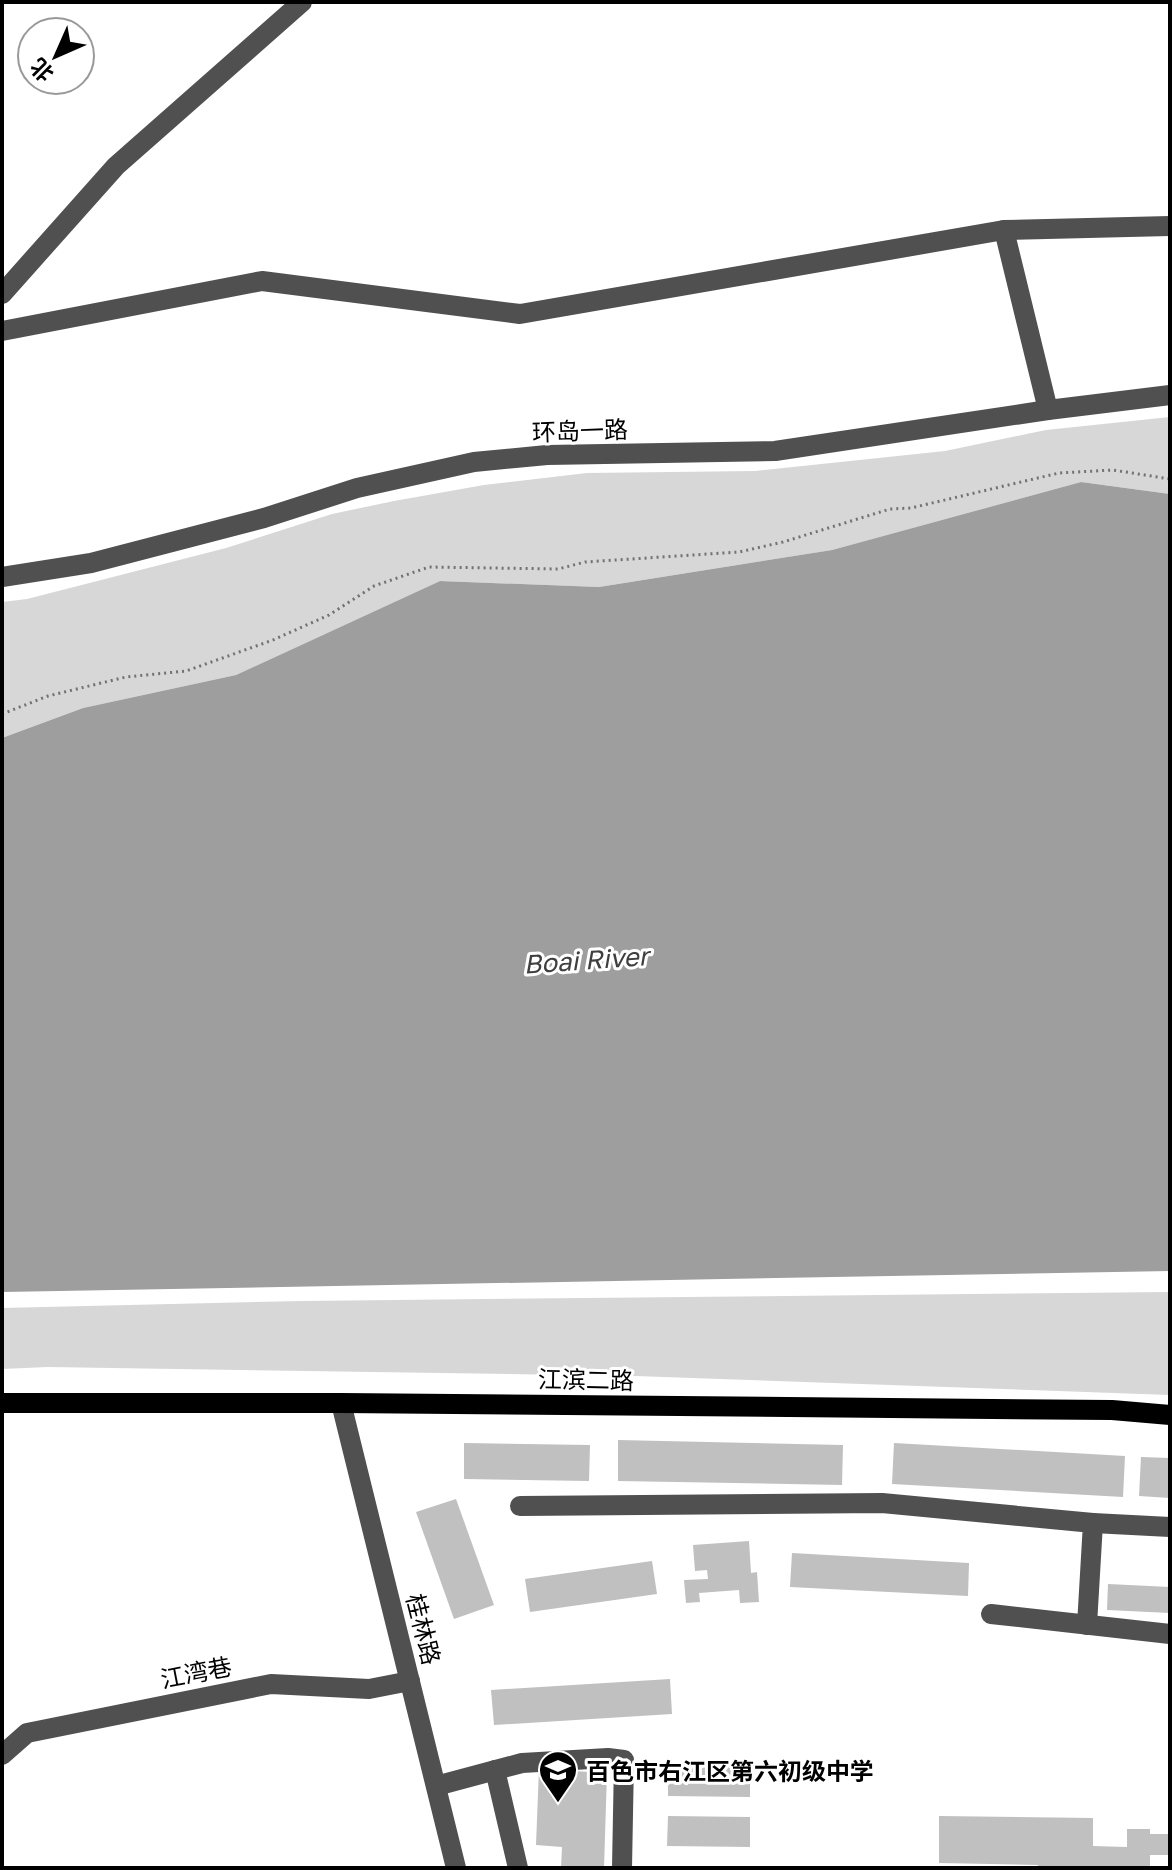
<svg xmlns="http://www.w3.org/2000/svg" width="1172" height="1870" viewBox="0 0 1172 1870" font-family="'Golos Text','Noto Sans SC',sans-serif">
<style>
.green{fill:#d7d7d7}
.water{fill:#9e9e9e}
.building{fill:#c0c0c0}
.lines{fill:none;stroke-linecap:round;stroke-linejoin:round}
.path{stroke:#727272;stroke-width:3;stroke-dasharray:2 4;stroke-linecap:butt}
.minor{stroke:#505050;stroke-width:20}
.major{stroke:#000;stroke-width:20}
.labels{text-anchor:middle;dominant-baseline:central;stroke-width:6;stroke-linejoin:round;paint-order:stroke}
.street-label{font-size:24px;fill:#000;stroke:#fff}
.poi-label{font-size:24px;font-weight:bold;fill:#000;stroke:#fff;text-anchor:start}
.water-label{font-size:26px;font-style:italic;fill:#3f3f3f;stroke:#fff}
</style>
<rect width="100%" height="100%" fill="#fff"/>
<g class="green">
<path d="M1170 417V494L1081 482 832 550 599 587 440 581 236 675 83 708 2 738V602L27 599 226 548 332 514 394 501 484 485 587 473 755 471 945 451 1046 430Z"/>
<path d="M1170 1292V1395L635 1376 48 1367 2 1369V1308L302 1301Z"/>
</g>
<path class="water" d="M1081 482 1170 494V1271L2 1292V738L83 708 236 675 440 581 599 587 832 550Z"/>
<g class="building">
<path d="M618 1440 843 1445 842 1485 618 1481Z"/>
<path d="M464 1443 590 1445 589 1481 464 1479Z"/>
<path d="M894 1443 1125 1456 1123 1497 892 1484Z"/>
<path d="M1141 1457 1170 1458V1498L1139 1496Z"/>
<path d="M456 1499 494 1605 454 1619 416 1512Z"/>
<path d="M749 1541 751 1573 757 1572 759 1602 740 1603 739 1590 699 1593 700 1602 686 1603 684 1580 708 1579 707 1570 695 1571 693 1545Z"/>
<path d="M792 1553 969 1563 968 1596 790 1587Z"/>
<path d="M652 1561 657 1594 530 1612 525 1579Z"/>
<path d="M1108 1584 1170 1587V1613L1107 1610Z"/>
<path d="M670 1679 672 1714 494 1725 491 1690Z"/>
<path d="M668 1766 750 1767V1797L668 1796Z"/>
<path d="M539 1769 607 1773 604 1868H561L562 1847 536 1845Z"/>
<path d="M668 1816 750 1817V1847L667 1846Z"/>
<path d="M939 1816 1093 1818V1846L1127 1847V1829H1150V1834H1170V1855H1150V1868H1038V1865L939 1863Z"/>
</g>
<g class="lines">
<path class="path" d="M2 714 48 696 126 677 186 671 273 640 329 615 374 586 429 567 558 569 585 562 739 552 783 542 890 509 911 508 1059 473 1113 470 1170 479"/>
<g class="minor">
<path d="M1004 230 1170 226"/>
<path d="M2 294 116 166 302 2"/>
<path d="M2 331 262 281 520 314 1004 230 1048 410"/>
<path d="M2 577 91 563 264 518 357 488 474 462 547 455 775 451 1048 410 1170 395"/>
<path d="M341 1403 456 1868"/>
<path d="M520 1506 882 1503 1093 1523 1087 1625"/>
<path d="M1093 1523 1170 1527"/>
<path d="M991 1614 1170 1634"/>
<path d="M2 1755 27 1733 271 1684 369 1689 410 1681"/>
<path d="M495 1770 518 1868"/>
<path d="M436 1786 522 1763 608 1758 624 1760 622 1868"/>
</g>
<path class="major" d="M2 1403H341L1112 1410 1170 1415"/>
</g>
<defs>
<symbol id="school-pin" viewBox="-11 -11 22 30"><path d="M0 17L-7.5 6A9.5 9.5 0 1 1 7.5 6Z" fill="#000" stroke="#fff"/><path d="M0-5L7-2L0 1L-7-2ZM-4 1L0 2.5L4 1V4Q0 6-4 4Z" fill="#fff"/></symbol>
</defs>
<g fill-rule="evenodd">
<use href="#school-pin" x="536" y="1748" width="44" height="60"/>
</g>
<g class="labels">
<g class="street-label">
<text transform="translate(580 430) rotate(-2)">环岛一路</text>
<text transform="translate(586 1379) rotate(1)">江滨二路</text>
<text transform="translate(424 1629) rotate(76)">桂林路</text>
<text transform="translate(196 1672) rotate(-11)">江湾巷</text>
</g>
<g class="poi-label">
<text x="586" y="1770">百色市右江区第六初级中学</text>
</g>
<g class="water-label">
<text transform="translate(586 960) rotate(-4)">Boai River</text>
</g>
</g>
<rect width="1172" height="1870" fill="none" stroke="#000000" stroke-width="8"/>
<g transform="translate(56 56) rotate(225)"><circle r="38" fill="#ffffff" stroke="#999999" stroke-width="2"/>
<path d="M0-6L14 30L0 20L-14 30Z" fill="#000000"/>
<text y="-12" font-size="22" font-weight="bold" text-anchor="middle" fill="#000000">北</text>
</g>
</svg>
